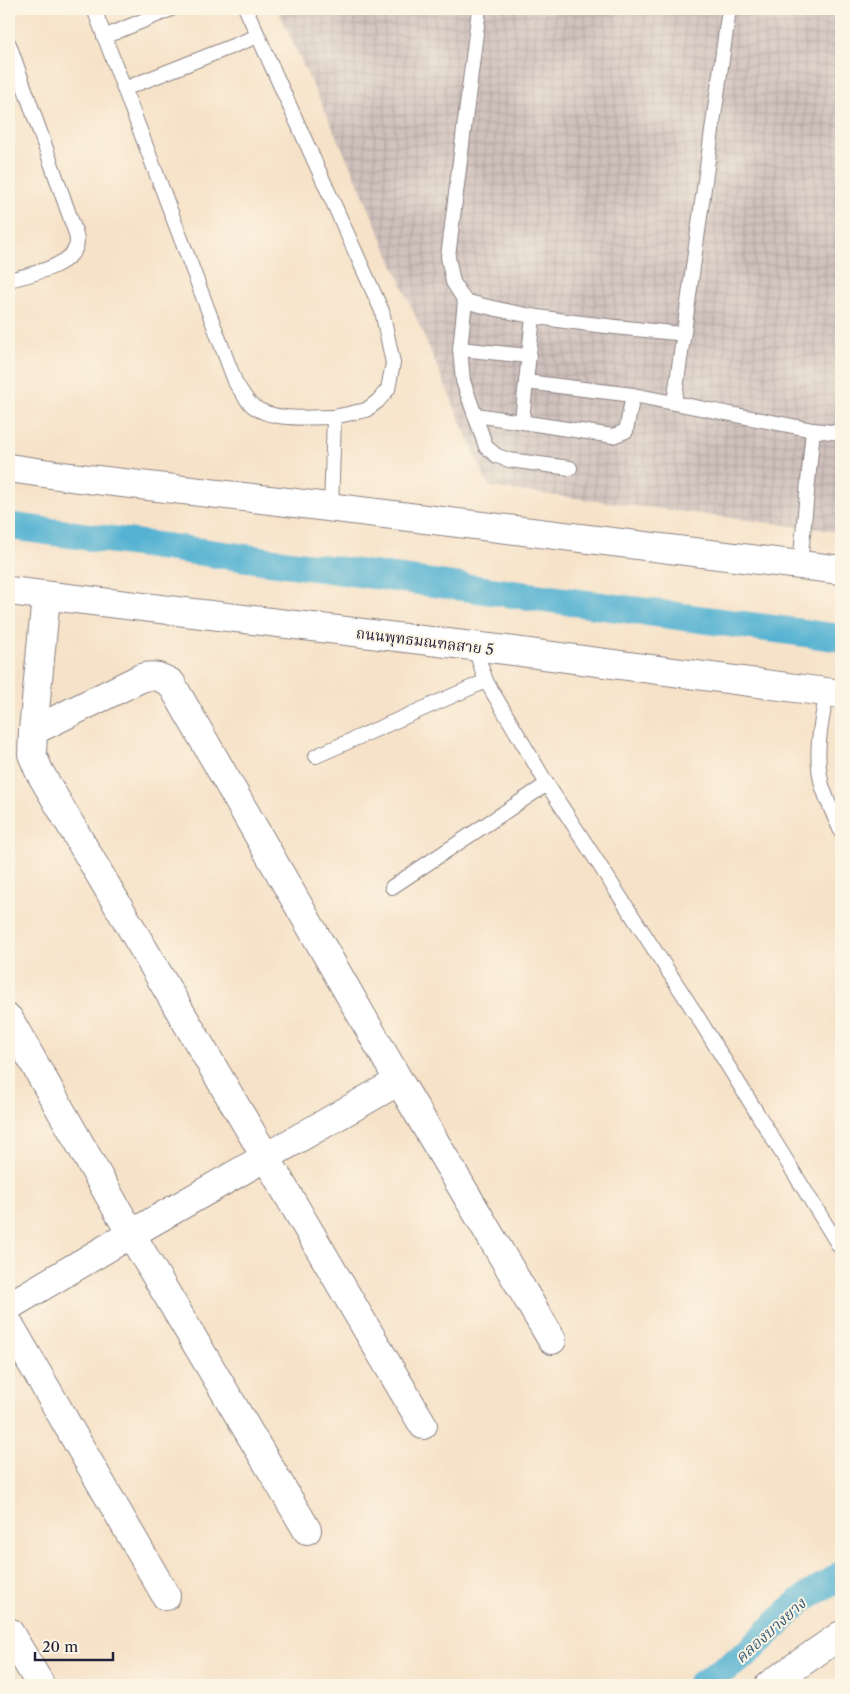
<svg xmlns="http://www.w3.org/2000/svg" width="850" height="1694" viewBox="0 0 850 1694" font-family="'Libre Caslon Text','Noto Serif Thai',serif">
<style>
.industrial{fill:url(#industrial-grid)}
.lines{fill:none;stroke-linecap:round;stroke-linejoin:round}
.canal{stroke:#54b2d2;stroke-width:28}
.lane-casing{stroke:#8c8282;stroke-width:16}
.street-casing{stroke:#8c8282;stroke-width:30}
.secondary-casing{stroke:#8c8282;stroke-width:30}
.lane{stroke:#fff;stroke-width:14}
.street{stroke:#fff;stroke-width:28}
.secondary{stroke:#fff;stroke-width:28}
.labels{text-anchor:middle;dominant-baseline:central;stroke-width:4;stroke-linejoin:round;paint-order:stroke}
.street-label{font-size:15px;fill:#22223b;stroke:#fcf5e5}
.water-label{font-size:16px;font-style:italic;fill:#365c77;stroke:#fcf5e5}
</style>
<defs>
<pattern id="industrial-grid" width="8" height="8" patternUnits="userSpaceOnUse" patternTransform="scale(1.25)"><rect width="8" height="8" fill="#cfc0bb"/><path d="M0 4h8M4 0v8" fill="none" stroke="#b1a5a2"/></pattern>
</defs>
<rect width="100%" height="100%" fill="#fcf5e5"/>
<filter id="ink" filterUnits="userSpaceOnUse"><feTurbulence type="fractalNoise" baseFrequency=".02" numOctaves="2"/><feDisplacementMap in="SourceGraphic" scale="10" xChannelSelector="R" yChannelSelector="G"/><feConvolveMatrix kernelMatrix="1 2 1 2 8 2 1 2 1" color-interpolation-filters="sRGB"/></filter>
<filter id="wash" filterUnits="userSpaceOnUse"><feTurbulence type="fractalNoise" baseFrequency=".0096" numOctaves="4" result="noise"/><feDisplacementMap in="SourceGraphic" scale="20" xChannelSelector="R" yChannelSelector="G"/><feGaussianBlur stdDeviation="1.12" result="paint"/><feColorMatrix in="noise" values="0 0 0 0 0 0 0 0 0 0 0 0 0 0 0 0 0 1.4 0 .05"/><feComposite in="paint" operator="in"/></filter>
<g filter="url(#wash)">
<rect width="100%" height="100%" fill="#f6e2c8"/>
<path class="industrial" d="M277 9H841V532L489 487 355 176Z"/>
<g class="lines">
<g class="canal">
<path d="M9 526 841 638"/>
<path d="M700 1685 744 1656 799 1602 841 1575"/>
</g>
</g>
</g>
<g filter="url(#ink)">
<g class="lines">
<defs>
<g id="lane">
<path d="M94 9 236 384C241 390 246 401 253 406 273 422 310 417 334 417"/>
<path d="M246 9 382 311 393 363 388 389 378 401 366 410 334 417 331 508"/>
<path d="M479 9 448 257 453 282 465 301C536 321 610 326 683 334"/>
<path d="M104 37 171 9"/>
<path d="M9 44 75 231C76 234 77 239 77 242 75 266 28 275 9 280"/>
<path d="M124 89 258 36"/>
<path d="M465 301 460 349 463 381 486 447 497 456 509 460 570 468"/>
<path d="M533 317 526 382 633 395 813 430 800 565"/>
<path d="M460 349 528 356"/>
<path d="M674 403 729 9"/>
<path d="M476 415 613 436 626 431 633 395"/>
<path d="M522 421 526 382"/>
<path d="M813 430 841 433"/>
<path d="M474 646 486 681 547 784 694 1011 841 1249"/>
<path d="M827 692C821 723 814 754 822 785 827 801 834 816 841 831"/>
<path d="M316 756 486 681"/>
<path d="M392 887 547 784"/>
</g>
<g id="street">
<path d="M46 597 33 731 32 754 39 771 423 1425"/>
<path d="M9 1019 131 1234 307 1530"/>
<path d="M399 1081 552 1340"/>
<path d="M9 1306 131 1234 399 1081 171 683C160 677 154 674 141 678L33 731"/>
<path d="M9 1324 166 1596"/>
<path d="M9 1632 39 1682"/>
<path d="M769 1685 841 1635"/>
</g>
<g id="secondary">
<path d="M9 468 71 477 287 502 841 570"/>
<path d="M9 591 506 650 841 694"/>
</g>
</defs>
<use href="#lane" class="lane-casing"/>
<use href="#street" class="street-casing"/>
<use href="#secondary" class="secondary-casing"/>
<use href="#lane" class="lane"/>
<use href="#street" class="street"/>
<use href="#secondary" class="secondary"/>
</g>
</g>
<g class="labels">
<g class="street-label">
<text transform="translate(425 641) rotate(7)">ถนนพุทธมณฑลสาย 5</text>
</g>
<g class="water-label">
<text transform="translate(770 1630) rotate(-42)">คลองบางยาง</text>
</g>
</g>
<rect width="850" height="1694" fill="none" stroke="#fcf5e5" stroke-width="30"/>
<path d="M35 1652v8h78v-8" fill="none" stroke="#22223b" stroke-width="2.5"/>
<text x="42" y="1652" font-size="15" fill="#22223b" stroke="#fcf5e5" stroke-width="4" paint-order="stroke">20 m</text>
</svg>
